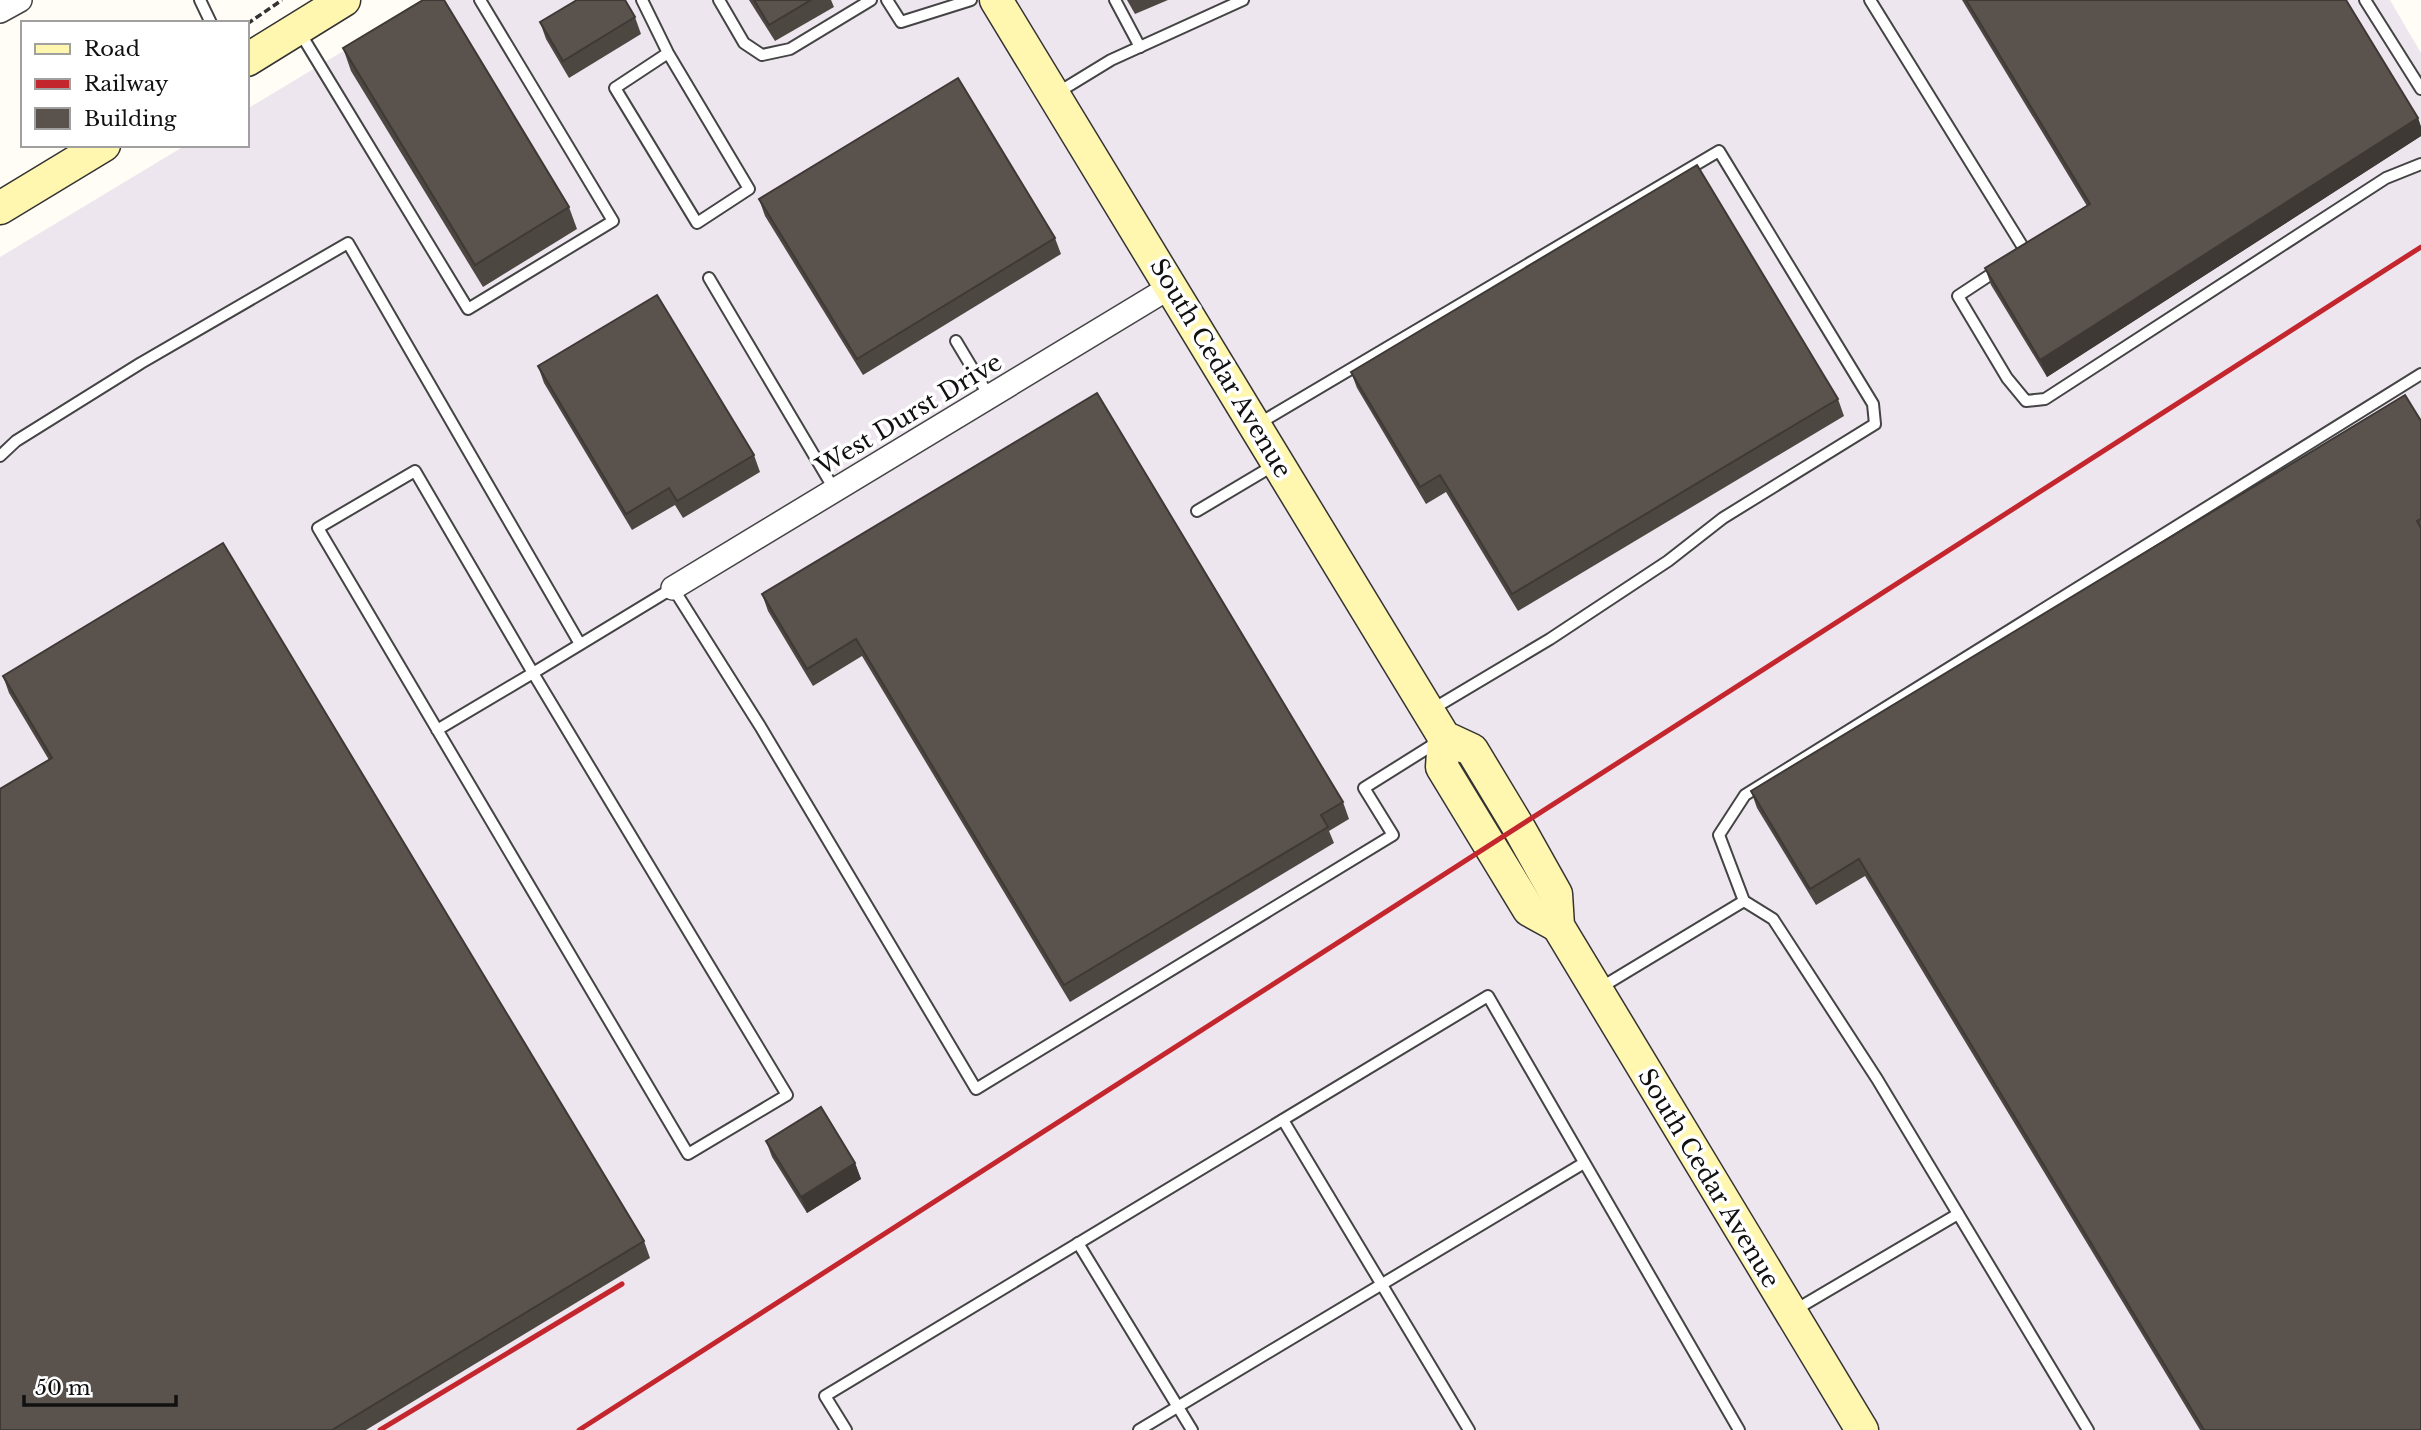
<svg xmlns="http://www.w3.org/2000/svg" width="2421" height="1430" viewBox="0 0 2421 1430" font-family="'Libre Baskerville',serif">
<style>
.industrial{fill:#eee6ef}
.lines{fill:none;stroke-linecap:round;stroke-linejoin:round}
.service-casing{stroke:#444;stroke-width:14}
.minor-casing{stroke:#444;stroke-width:26}
.secondary-casing{stroke:#333;stroke-width:35}
.path{stroke:#333;stroke-width:3.5;stroke-dasharray:7 3.5;stroke-linecap:butt}
.service{stroke:#fff;stroke-width:10}
.minor{stroke:#fff;stroke-width:23}
.secondary{stroke:#fff6b0;stroke-width:32}
.rail{stroke:#c4262e;stroke-width:5}
.wall{fill:#4d4742}
.shaded-wall{fill:#3f3936}
.building{fill:#5a524d;stroke:#3f3936;stroke-width:2}
.labels{text-anchor:middle;dominant-baseline:central;stroke-width:7;stroke-linejoin:round;paint-order:stroke}
.street-label{font-size:24px;fill:#111;stroke:#fff}
</style>
<rect width="100%" height="100%" fill="#fffdf5"/>
<path class="industrial" d="M428 0H2390L2421 53V1430H0V257L186 145H247V109Z"/>
<g class="lines">
<defs>
<g id="service">
<path d="M200 0 211 23"/>
<path d="M642 0 668 53 749 189 697 223 615 88 668 53"/>
<path d="M719 0 744 43 762 55 790 49 871 0"/>
<path d="M887 0 901 22 971 0"/>
<path d="M1115 0 1140 47"/>
<path d="M1870 0 2026 252 2021 255"/>
<path d="M2365 0 2421 89"/>
<path d="M299 31 468 309 613 221 480 0"/>
<path d="M1057 93 1111 60 1243 0"/>
<path d="M1999 269 1958 296 2007 378 2026 401 2045 399 2386 178 2421 164"/>
<path d="M709 278 834 489"/>
<path d="M956 341 989 396"/>
<path d="M1258 424 1719 151 1873 404 1875 424 1723 518 1668 561 1550 639 1431 710"/>
<path d="M0 456 16 441 141 363 348 243 580 644"/>
<path d="M1197 511 1276 464"/>
<path d="M437 730 533 673 415 471 318 528 688 1154 787 1095 533 673 673 588 760 726 976 1089 1393 835 1364 788 1439 741"/>
<path d="M1600 988 1744 901"/>
<path d="M1283 1120 1469 1430"/>
<path d="M1078 1243 1192 1430"/>
<path d="M1795 1310 1958 1214"/>
<path d="M846 1430 825 1396 1488 996 1739 1430"/>
<path d="M1139 1430 1584 1163"/>
<path d="M2088 1430 1877 1079 1773 919 1744 901 1719 835 1745 795 2421 374"/>
</g>
<g id="minor">
<path d="M0 11 20 0"/>
<path d="M673 588 1172 286"/>
</g>
<g id="secondary">
<path d="M996 0 1444 737 1472 750 1519 828 1556 894 1558 926 1862 1430"/>
<path d="M247 60 344 0"/>
<path d="M0 208 104 145"/>
<path d="M1444 737 1442 767 1529 910 1558 926"/>
</g>
</defs>
<use href="#service" class="service-casing"/>
<use href="#minor" class="minor-casing"/>
<use href="#secondary" class="secondary-casing"/>
<path class="path" d="M247 24 282 0"/>
<use href="#service" class="service"/>
<use href="#minor" class="minor"/>
<use href="#secondary" class="secondary"/>
<g class="rail">
<path d="M380 1430 622 1284"/>
<path d="M579 1430 2421 247"/>
</g>
</g>
<g class="wall">
<path d="M749 0H831L834 7 775 41Z"/>
<path d="M1127 0H1168L1135 14Z"/>
<path d="M1962 0H2346L2418 118 2421 127V136L2047 377 1991 285 1985 268 2087 206Z"/>
<path d="M635 17 641 34 569 78 546 39 540 22Z"/>
<path d="M343 48 569 207 577 229 483 287 351 71Z"/>
<path d="M759 199 1055 238 1061 254 863 375 765 216Z"/>
<path d="M538 366 754 455 760 472 683 518 675 505 632 530 544 383Z"/>
<path d="M1351 372 1838 399 1844 416 1518 611 1446 492 1426 504 1357 388Z"/>
<path d="M2421 421V1430H2200L1865 876 1816 905 1757 808 1751 791Z"/>
<path d="M762 594 1343 802 1349 819 1329 831 1334 843 1070 1002 862 656 813 686 768 611Z"/>
<path d="M3 676 644 1241 650 1258 366 1430H0L49 760 9 693Z"/>
<path d="M766 1141 855 1163 861 1179 807 1213 772 1157Z"/>
</g>
<g class="shaded-wall">
<path d="M2418 118 2421 127V136L2047 377 2040 360Z"/>
<path d="M855 1163 861 1179 807 1213 801 1197Z"/>
</g>
<g class="building">
<path d="M423 0H444L569 207 475 265 343 48Z"/>
<path d="M577 0H625L635 17 563 61 540 22Z"/>
<path d="M754 0H811L769 25Z"/>
<path d="M1966 0H2346L2418 118 2040 360 1985 268 2090 204Z"/>
<path d="M958 78 1055 238 857 359 759 199Z"/>
<path d="M1697 165 1838 399 1512 594 1440 475 1420 487 1351 372Z"/>
<path d="M657 295 754 455 677 501 669 488 626 514 538 366Z"/>
<path d="M1097 393 1343 802 1321 815 1328 827 1064 985 856 639 807 669 762 594Z"/>
<path d="M2405 395 2421 421V519L2417 521 2421 528V1430H2204L1859 859 1810 889 1751 791Z"/>
<path d="M223 543 644 1241 332 1430H0V789L52 758 3 676Z"/>
<path d="M821 1107 855 1163 801 1197 766 1141Z"/>
</g>
<g class="labels">
<g class="street-label">
<text transform="translate(1221 368) rotate(59)">South Cedar Avenue</text>
<text transform="translate(909 414) rotate(-31)">West Durst Drive</text>
<text transform="translate(1709 1178) rotate(59)">South Cedar Avenue</text>
</g>
</g>
<rect x="21" y="21" width="228" height="126" fill="#ffffff" stroke="#a0a0a0" stroke-width="2"/>
<rect x="35" y="44" width="35" height="10" fill="#fff6b0" stroke="#a0a0a0" stroke-width="2"/>
<text x="84" y="56" font-size="21" fill="#111111">Road</text>
<rect x="35" y="79" width="35" height="10" fill="#c4262e" stroke="#a0a0a0" stroke-width="2"/>
<text x="84" y="91" font-size="21" fill="#111111">Railway</text>
<rect x="35" y="108" width="35" height="21" fill="#5a524d" stroke="#a0a0a0" stroke-width="2"/>
<text x="84" y="126" font-size="21" fill="#111111">Building</text>
<path d="M24 1395v10h152v-10" fill="none" stroke="#111111" stroke-width="3.5"/>
<text x="35" y="1395" font-size="21" fill="#111111" stroke="#ffffff" stroke-width="5" paint-order="stroke">50 m</text>
</svg>
